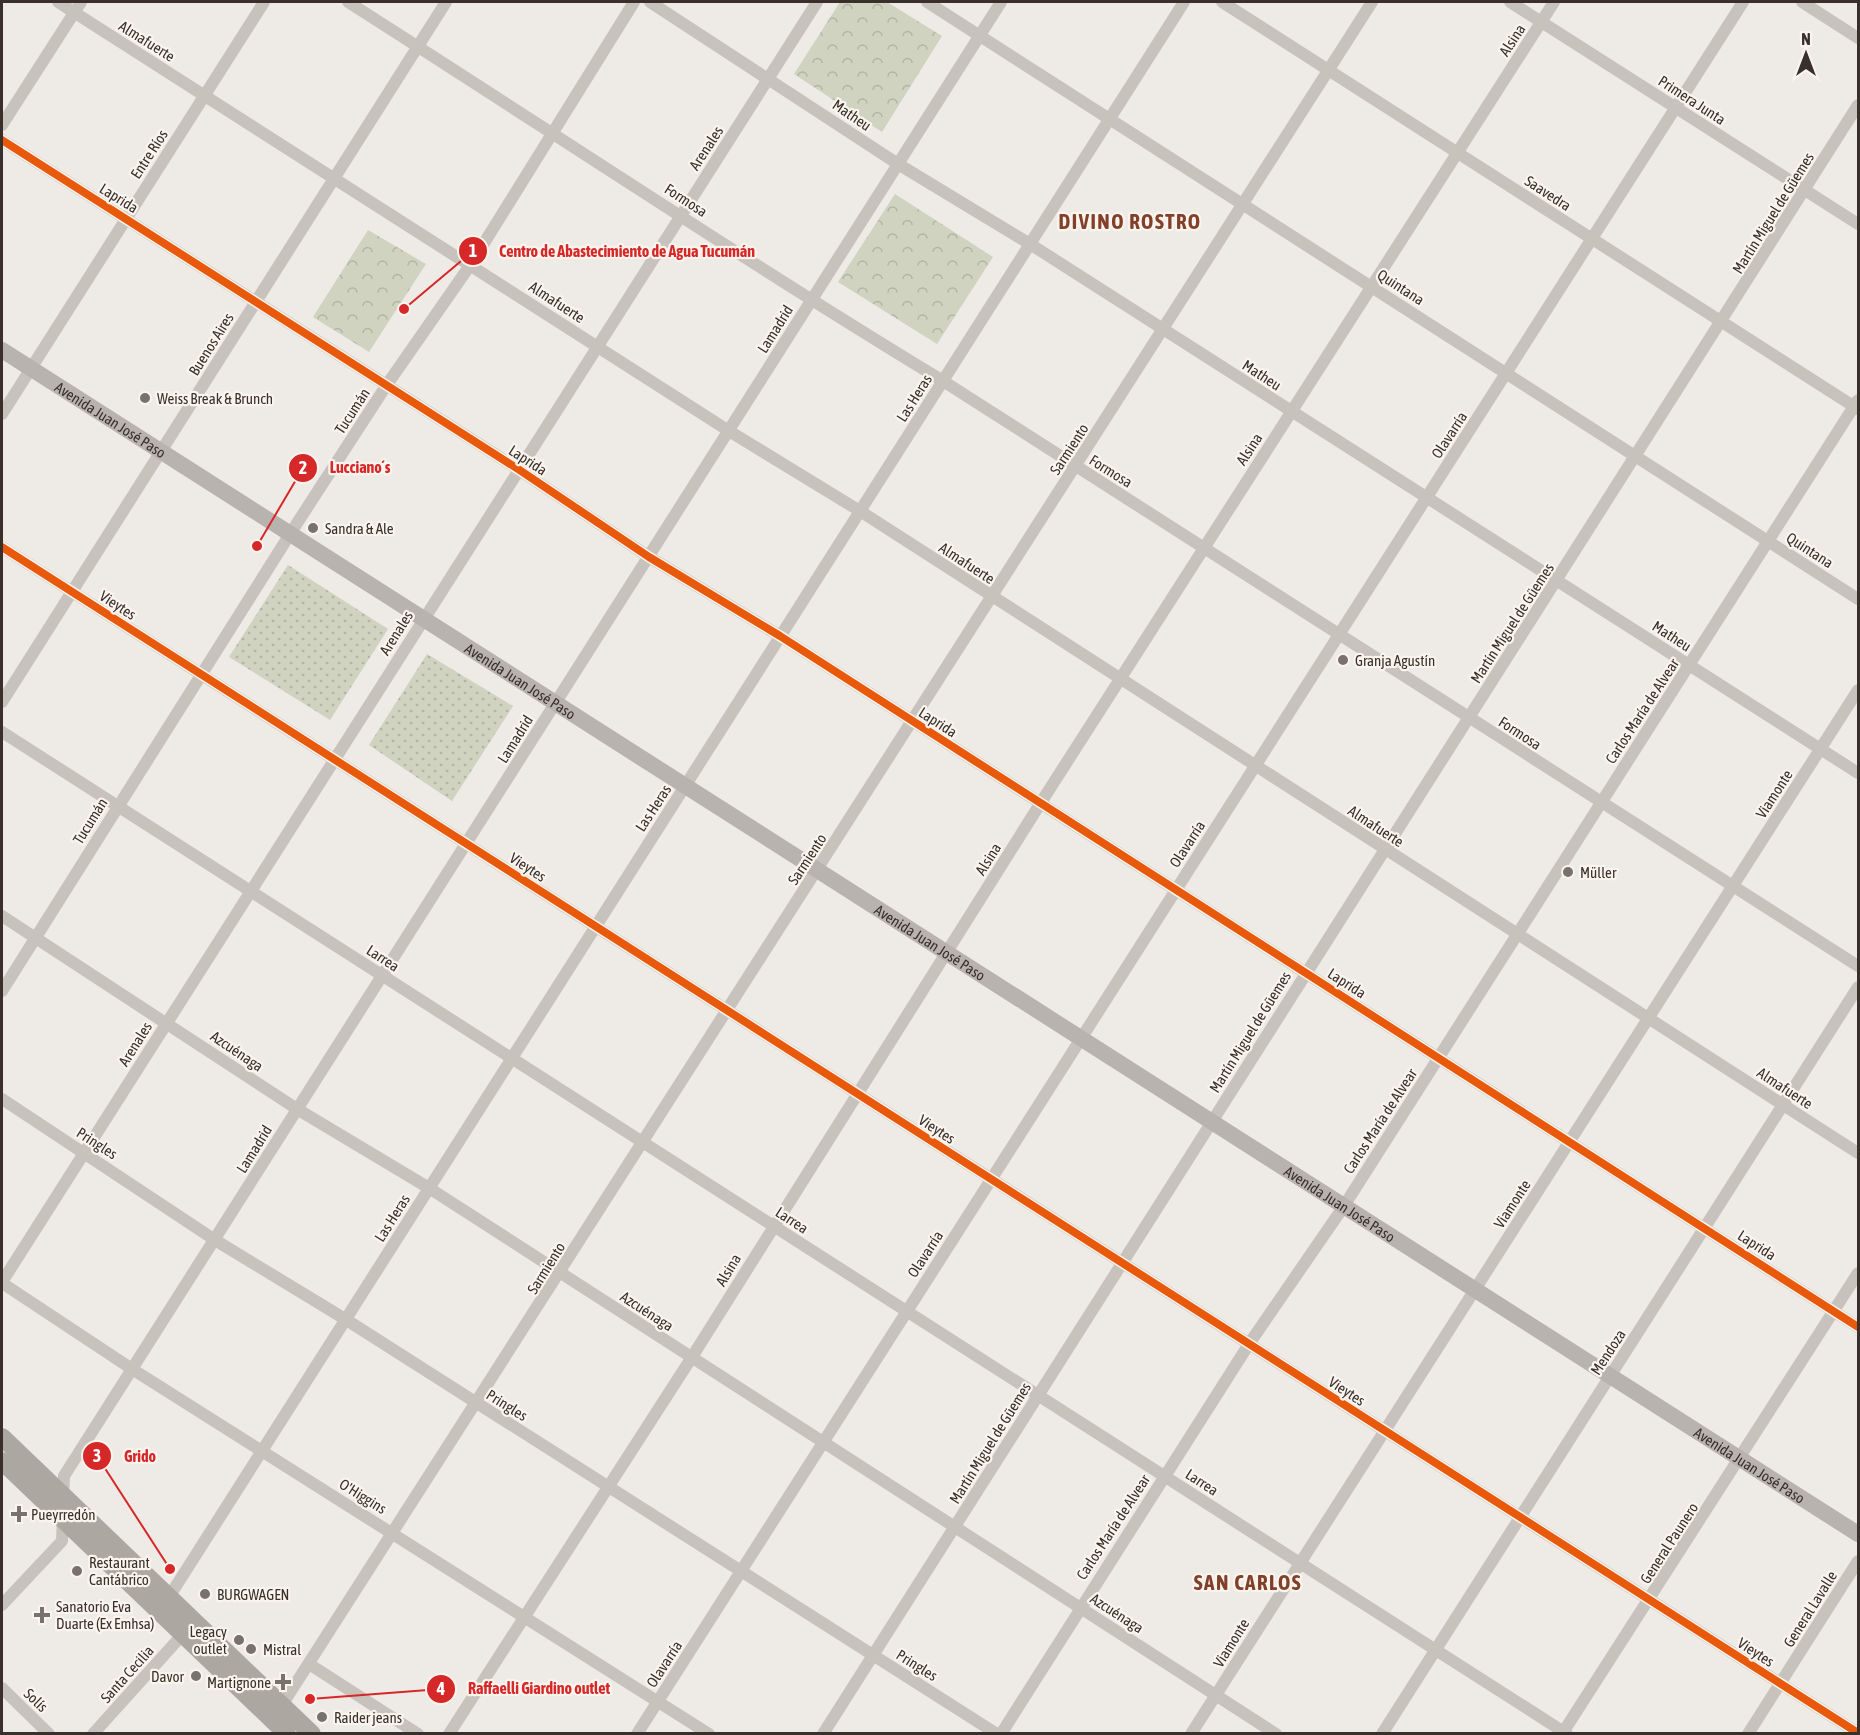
<svg xmlns="http://www.w3.org/2000/svg" width="1860" height="1735" viewBox="0 0 1860 1735" font-family="'Asap Condensed',sans-serif">
<style>
.grass{fill:url(#grass-dots)}
.forest{fill:url(#forest-crowns)}
.lines{fill:none;stroke-linecap:round;stroke-linejoin:round}
.street{stroke:#c8c2bd;stroke-width:12}
.secondary{stroke:#b8b3ae;stroke-width:16}
.primary{stroke:#ada7a2;stroke-width:18}
.cycleway-casing{stroke:#faf4ee;stroke-width:11}
.cycleway{stroke:#e8590c;stroke-width:8}
.poi-dot{fill:#78716c;stroke:#faf4ee;stroke-width:2}
.labels{text-anchor:middle;dominant-baseline:central;stroke-width:4.5;stroke-linejoin:round;paint-order:stroke}
.street-label{font-size:15px;fill:#39302b;stroke:#faf4ee}
.poi-label{font-size:15px;fill:#39302b;stroke:#faf4ee;text-anchor:start}
.district-label{font-size:21px;font-weight:bold;letter-spacing:1.5px;fill:#82402a;stroke:#faf4ee}
.leader{fill:none;stroke:#d62828;stroke-width:2}
.callout-dot{fill:#d62828;stroke:#faf4ee;stroke-width:2}
.mark-label{font-size:18px;text-anchor:middle;font-weight:bold;fill:#fff}
.callout-label{font-size:16px;text-anchor:middle;font-weight:bold;fill:#d62828;stroke:#faf4ee;stroke-width:4.5;stroke-linejoin:round;paint-order:stroke}
</style>
<defs>
<pattern id="grass-dots" width="8" height="8" patternUnits="userSpaceOnUse" patternTransform="scale(1.5)"><rect width="8" height="8" fill="#cfd3c0"/><path d="M2 2h.1M6 6h.1" fill="none" stroke="#b2b5a5" stroke-width="1.8" stroke-linecap="round"/></pattern>
<pattern id="forest-crowns" width="20" height="18" patternUnits="userSpaceOnUse" patternTransform="scale(1.5)"><rect width="20" height="18" fill="#cfd3c0"/><path d="M2 6a3 3 0 1 1 6 0M12 15a3 3 0 1 1 6 0" fill="none" stroke="#b2b5a5"/></pattern>
</defs>
<rect width="100%" height="100%" fill="#eeeae5"/>
<g class="grass">
<path d="M288 565 388 629 330 720 229 657Z"/>
<path d="M427 654 513 706 452 801 369 745Z"/>
</g>
<g class="forest">
<path d="M840 2H887L942 36 882 132 794 74Z"/>
<path d="M895 194 993 257 937 344 838 282Z"/>
<path d="M368 230 426 264 369 352 313 317Z"/>
</g>
<g class="lines">
<g class="street">
<path d="M58 2 729 431 860 511 1858 1153"/>
<path d="M348 2C546 128 742 259 943 381L1858 966"/>
<path d="M650 2 898 164 1030 244 1858 773"/>
<path d="M927 2 1858 599"/>
<path d="M1222 2 1858 409"/>
<path d="M1510 2 1858 224"/>
<path d="M1802 2 1858 38"/>
<path d="M2 125 81 2"/>
<path d="M2 140 518 469 649 557 780 636 1858 1327"/>
<path d="M2 414 264 2"/>
<path d="M2 547 1858 1733"/>
<path d="M2 702 446 2"/>
<path d="M2 732 1567 1734"/>
<path d="M2 916 297 1109 429 1188 1276 1734"/>
<path d="M2 991 290 534 386 386 471 264 634 2"/>
<path d="M2 1099 215 1240 345 1319 997 1734"/>
<path d="M2 1282 817 2"/>
<path d="M2 1283 132 1369 709 1734"/>
<path d="M63 1499 64 1476 1001 2"/>
<path d="M171 1603 169 1597 1184 2"/>
<path d="M2 1605 62 1541 63 1516"/>
<path d="M309 1664 418 1734"/>
<path d="M2 1688 49 1734"/>
<path d="M285 1713 282 1705 1372 2"/>
<path d="M93 1734 183 1634 180 1628"/>
<path d="M449 1734 692 1357 1040 804 1554 2"/>
<path d="M637 1734 1743 2"/>
<path d="M823 1734 1858 105"/>
<path d="M1001 1734 1249 1344 1344 1206 1858 400"/>
<path d="M1191 1734 1858 690"/>
<path d="M1382 1734 1858 987"/>
<path d="M1562 1734 1858 1273"/>
<path d="M1748 1734 1858 1561"/>
</g>
<path class="secondary" id="s1" d="M2 350 1858 1534"/>
<g class="primary">
<path d="M2 1437 312 1734"/>
<path d="M2 1461 287 1734"/>
</g>
<defs>
<g id="cycleway">
<path d="M2 140 518 469 649 557 780 636 1858 1327"/>
<path d="M2 547 1858 1733"/>
</g>
</defs>
<use href="#cycleway" class="cycleway-casing"/>
<use href="#cycleway" class="cycleway"/>
</g>
<g class="poi-dot">
<circle cx="145" cy="398" r="6"/>
<circle cx="313" cy="528" r="6"/>
<circle cx="1343" cy="660" r="6"/>
<circle cx="1568" cy="872" r="6"/>
<path d="M16 1505h6v6h6v6h-6v6h-6v-6h-6v-6h6z"/>
<circle cx="77" cy="1571" r="6"/>
<circle cx="205" cy="1594" r="6"/>
<path d="M39 1606h6v6h6v6h-6v6h-6v-6h-6v-6h6z"/>
<circle cx="239" cy="1640" r="6"/>
<circle cx="251" cy="1649" r="6"/>
<circle cx="196" cy="1676" r="6"/>
<path d="M280 1673h6v6h6v6h-6v6h-6v-6h-6v-6h6z"/>
<circle cx="322" cy="1717" r="6"/>
</g>
<g class="labels">
<g class="street-label">
<text transform="translate(1512 40) rotate(-57)">Alsina</text>
<text transform="translate(147 41) rotate(32)">Almafuerte</text>
<text transform="translate(1692 100) rotate(33)">Primera Junta</text>
<text transform="translate(852 115) rotate(34)">Matheu</text>
<text transform="translate(706 148) rotate(-57)">Arenales</text>
<text transform="translate(149 154) rotate(-57)">Entre Ríos</text>
<text transform="translate(1548 193) rotate(33)">Saavedra</text>
<text transform="translate(119 198) rotate(32)">Laprida</text>
<text transform="translate(686 200) rotate(33)">Formosa</text>
<text transform="translate(1773 213) rotate(-58)">Martín Miguel de Güemes</text>
<text transform="translate(1401 287) rotate(33)">Quintana</text>
<text transform="translate(557 302) rotate(33)">Almafuerte</text>
<text transform="translate(775 329) rotate(-58)">Lamadrid</text>
<text transform="translate(211 344) rotate(-58)">Buenos Aires</text>
<text transform="translate(1262 375) rotate(33)">Matheu</text>
<text transform="translate(914 398) rotate(-58)">Las Heras</text>
<text transform="translate(352 411) rotate(-57)">Tucumán</text>
<text stroke="none"><textPath href="#s1" startOffset="129">Avenida Juan José Paso</textPath></text>
<text transform="translate(1449 435) rotate(-57)">Olavarría</text>
<text transform="translate(1069 449) rotate(-57)">Sarmiento</text>
<text transform="translate(1249 449) rotate(-57)">Alsina</text>
<text transform="translate(528 460) rotate(33)">Laprida</text>
<text transform="translate(1111 471) rotate(32)">Formosa</text>
<text transform="translate(1810 550) rotate(33)">Quintana</text>
<text transform="translate(967 563) rotate(33)">Almafuerte</text>
<text transform="translate(118 605) rotate(33)">Vieytes</text>
<text transform="translate(1512 623) rotate(-57)">Martín Miguel de Güemes</text>
<text transform="translate(396 633) rotate(-58)">Arenales</text>
<text transform="translate(1672 636) rotate(33)">Matheu</text>
<text stroke="none"><textPath href="#s1" startOffset="615">Avenida Juan José Paso</textPath></text>
<text transform="translate(1642 711) rotate(-57)">Carlos María de Alvear</text>
<text transform="translate(938 722) rotate(33)">Laprida</text>
<text transform="translate(1520 733) rotate(33)">Formosa</text>
<text transform="translate(515 739) rotate(-58)">Lamadrid</text>
<text transform="translate(1774 794) rotate(-57)">Viamonte</text>
<text transform="translate(653 808) rotate(-57)">Las Heras</text>
<text transform="translate(90 821) rotate(-58)">Tucumán</text>
<text transform="translate(1376 826) rotate(33)">Almafuerte</text>
<text transform="translate(1187 844) rotate(-57)">Olavarría</text>
<text transform="translate(807 859) rotate(-57)">Sarmiento</text>
<text transform="translate(988 859) rotate(-58)">Alsina</text>
<text transform="translate(528 867) rotate(33)">Vieytes</text>
<text stroke="none"><textPath href="#s1" startOffset="1101">Avenida Juan José Paso</textPath></text>
<text transform="translate(383 958) rotate(33)">Larrea</text>
<text transform="translate(1347 983) rotate(33)">Laprida</text>
<text transform="translate(1250 1032) rotate(-58)">Martín Miguel de Güemes</text>
<text transform="translate(135 1044) rotate(-58)">Arenales</text>
<text transform="translate(237 1051) rotate(34)">Azcuénaga</text>
<text transform="translate(1785 1088) rotate(33)">Almafuerte</text>
<text transform="translate(1380 1121) rotate(-57)">Carlos María de Alvear</text>
<text transform="translate(937 1129) rotate(33)">Vieytes</text>
<text transform="translate(97 1143) rotate(33)">Pringles</text>
<text transform="translate(254 1149) rotate(-58)">Lamadrid</text>
<text stroke="none"><textPath href="#s1" startOffset="1587">Avenida Juan José Paso</textPath></text>
<text transform="translate(1512 1204) rotate(-57)">Viamonte</text>
<text transform="translate(392 1218) rotate(-58)">Las Heras</text>
<text transform="translate(792 1220) rotate(33)">Larrea</text>
<text transform="translate(1757 1245) rotate(33)">Laprida</text>
<text transform="translate(925 1254) rotate(-57)">Olavarría</text>
<text transform="translate(546 1268) rotate(-58)">Sarmiento</text>
<text transform="translate(728 1270) rotate(-59)">Alsina</text>
<text transform="translate(647 1311) rotate(33)">Azcuénaga</text>
<text transform="translate(1608 1352) rotate(-57)">Mendoza</text>
<text transform="translate(1347 1391) rotate(33)">Vieytes</text>
<text transform="translate(507 1405) rotate(32)">Pringles</text>
<text transform="translate(990 1443) rotate(-58)">Martín Miguel de Güemes</text>
<text stroke="none"><textPath href="#s1" startOffset="2073">Avenida Juan José Paso</textPath></text>
<text transform="translate(1202 1482) rotate(33)">Larrea</text>
<text transform="translate(363 1496) rotate(32)">O'Higgins</text>
<text transform="translate(1113 1527) rotate(-57)">Carlos María de Alvear</text>
<text transform="translate(1669 1543) rotate(-57)">General Paunero</text>
<text transform="translate(1810 1609) rotate(-58)">General Lavalle</text>
<text transform="translate(1117 1613) rotate(33)">Azcuénaga</text>
<text transform="translate(1231 1643) rotate(-58)">Viamonte</text>
<text transform="translate(1756 1652) rotate(33)">Vieytes</text>
<text transform="translate(664 1664) rotate(-57)">Olavarría</text>
<text transform="translate(917 1665) rotate(32)">Pringles</text>
<text transform="translate(127 1674) rotate(-48)">Santa Cecilia</text>
<text transform="translate(36 1700) rotate(44)">Solís</text>
</g>
<g class="poi-label">
<text x="157" y="398">Weiss Break &amp; Brunch</text>
<text x="325" y="528">Sandra &amp; Ale</text>
<text x="1355" y="660">Granja Agustín</text>
<text x="1580" y="872">Müller</text>
<text x="31" y="1514">Pueyrredón</text>
<text x="89" y="1562">Restaurant<tspan x="89" dy="17">Cantábrico</tspan></text>
<text x="217" y="1594">BURGWAGEN</text>
<text x="56" y="1606">Sanatorio Eva<tspan x="56" dy="17">Duarte (Ex Emhsa)</tspan></text>
<text x="227" y="1631" text-anchor="end">Legacy<tspan x="227" dy="17">outlet</tspan></text>
<text x="263" y="1649">Mistral</text>
<text x="184" y="1676" text-anchor="end">Davor</text>
<text x="271" y="1682" text-anchor="end">Martignone</text>
<text x="334" y="1717">Raider jeans</text>
</g>
<g class="district-label">
<text x="1130" y="221">DIVINO ROSTRO</text>
<text x="1248" y="1582">SAN CARLOS</text>
</g>
</g>
<path class="leader" d="M404 309L473 251M257 546L303 468M170 1569L97 1456M310 1699L441 1689"/>
<g class="callout-dot">
<circle cx="404" cy="309" r="6"/>
<circle cx="257" cy="546" r="6"/>
<circle cx="170" cy="1569" r="6"/>
<circle cx="310" cy="1699" r="6"/>
<circle cx="473" cy="251" r="15"/>
<circle cx="303" cy="468" r="15"/>
<circle cx="97" cy="1456" r="15"/>
<circle cx="441" cy="1689" r="15"/>
</g>
<g class="mark-label">
<text x="473" y="257">1</text>
<text x="303" y="474">2</text>
<text x="97" y="1462">3</text>
<text x="441" y="1695">4</text>
</g>
<g class="callout-label">
<text x="627" y="257">Centro de Abastecimiento de Agua Tucumán</text>
<text x="360" y="473">Lucciano´s</text>
<text x="140" y="1462">Grido</text>
<text x="539" y="1694">Raffaelli Giardino outlet</text>
</g>
<rect width="1860" height="1735" fill="none" stroke="#39302b" stroke-width="6"/>
<g transform="translate(1806 54)" stroke="#faf4ee" stroke-width="4.5" paint-order="stroke">
<path d="M0-4.5L10 22L0 15L-10 22Z" fill="#39302b"/>
<text y="-9" font-size="16" font-weight="bold" text-anchor="middle" fill="#39302b">N</text>
</g>
</svg>
